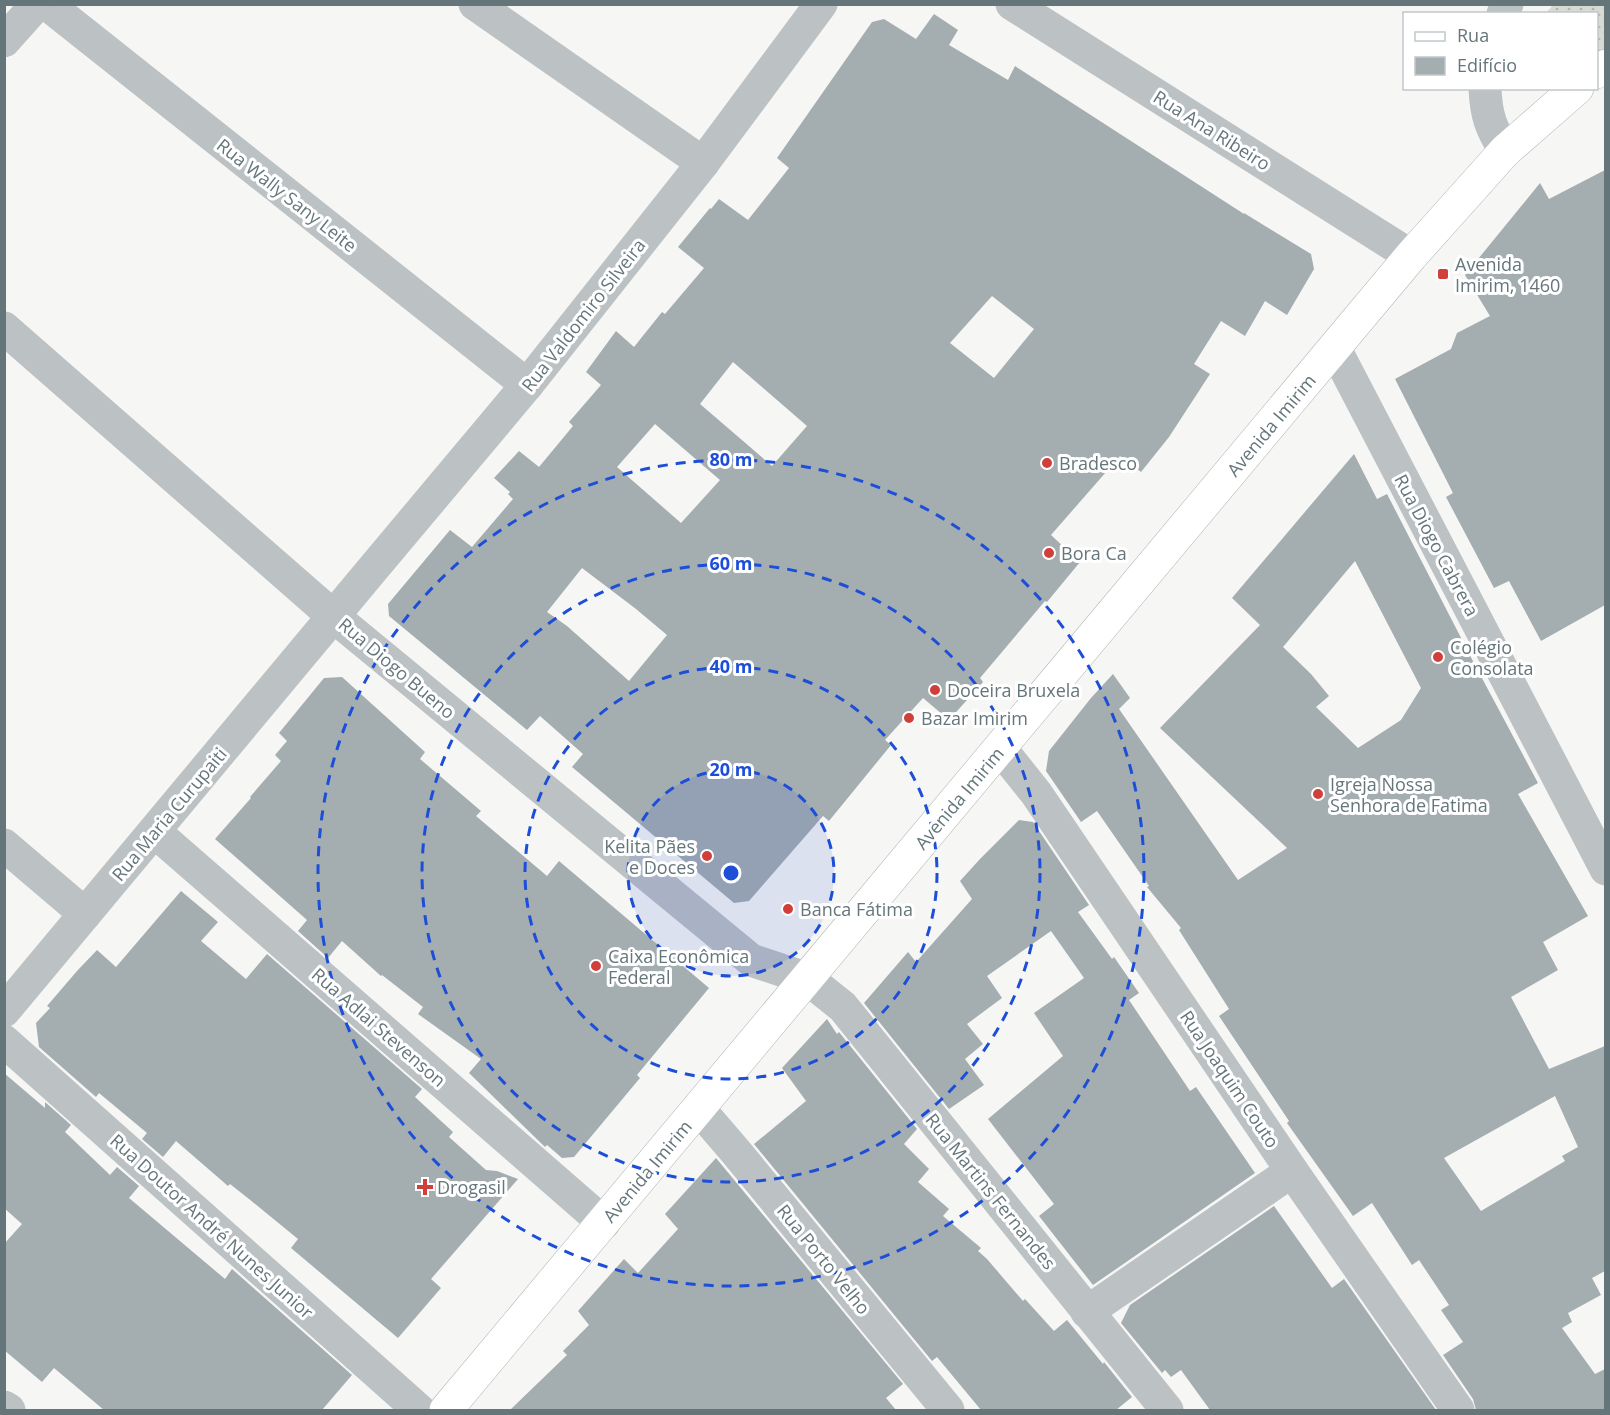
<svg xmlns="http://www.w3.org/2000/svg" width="1610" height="1415" viewBox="0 0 1610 1415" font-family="'Open Sans',sans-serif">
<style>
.park{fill:url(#park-dots)}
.building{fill:#a4adb0;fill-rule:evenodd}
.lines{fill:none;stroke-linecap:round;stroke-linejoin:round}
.major-casing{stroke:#b0b5b7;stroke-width:34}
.minor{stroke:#bcc1c3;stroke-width:33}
.major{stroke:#fff;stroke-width:33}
.ring{fill:none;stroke:#1d4ed8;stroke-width:3;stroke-dasharray:10 8}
.poi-dot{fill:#d03f3a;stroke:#fff;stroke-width:2}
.labels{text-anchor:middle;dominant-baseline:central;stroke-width:6;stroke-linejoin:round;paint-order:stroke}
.street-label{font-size:18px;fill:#65767b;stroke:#fff}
.poi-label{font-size:18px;fill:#65767b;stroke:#fff;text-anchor:start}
.centre{fill:#1d4ed8;stroke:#fff;stroke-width:3}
.ring-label{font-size:18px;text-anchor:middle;font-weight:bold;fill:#1d4ed8;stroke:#fff;stroke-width:6;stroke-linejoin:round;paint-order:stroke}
</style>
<defs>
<pattern id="park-dots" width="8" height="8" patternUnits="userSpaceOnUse" patternTransform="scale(1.5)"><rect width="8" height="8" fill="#d7dbd3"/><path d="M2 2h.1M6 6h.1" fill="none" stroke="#b2b6b0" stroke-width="1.8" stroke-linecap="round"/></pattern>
</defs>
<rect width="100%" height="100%" fill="#f6f6f4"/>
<path class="park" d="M1553 5H1605V51L1597 57 1596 14H1545Z"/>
<g class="building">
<path d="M934 14 958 30 949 45 1008 80 1015 66 1244 214V213L1311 254 1314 269 1287 315 1265 301 1245 336 1221 321 1194 364 1210 374 1169 437 1141 472 1120 456 1051 535 1080 562 1047 602 1045 601 980 678 983 682 958 710 949 720 923 698 885 740 891 745 829 821 823 816 749 901 734 903 572 767 583 754 540 716 527 730 389 616 388 604 450 530 472 547 513 499 508 494 510 492 494 478 519 451 539 467 573 426 569 422 601 385 586 372 616 331 634 347 662 312 665 314 704 268 678 247 710 208 711 209 719 199 748 220 789 168 777 158 872 22 884 19 916 39ZM992 296 1034 329 994 378 950 343ZM733 362 807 426 772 466 700 404ZM655 424 720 480 681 523 617 467ZM582 568 636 609 667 635 629 681 567 626 547 612Z"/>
<path d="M1605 170V605L1541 641 1509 581 1494 588 1446 497 1453 493 1395 379 1451 349 1457 333 1490 316 1465 275 1540 183 1549 199Z"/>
<path d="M1354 454 1377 499 1387 494 1476 667 1538 783 1518 794 1588 916 1543 942 1558 970 1511 997 1549 1069 1605 1046V1271L1592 1278 1601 1295 1568 1313 1572 1322 1562 1328 1595 1374 1605 1369V1410H1476L1473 1399 1443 1355 1463 1342 1441 1310 1449 1305 1419 1260 1412 1265 1372 1203 1353 1216 1287 1123 1289 1121 1219 1016 1229 1009 1179 930 1181 928 1147 887 1149 886 1097 811 1081 822 1046 771 1049 751 1091 698 1113 674 1130 698 1119 709 1238 880 1287 848 1160 728 1260 625 1232 598ZM1355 561 1421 688 1401 720 1358 748 1316 707 1329 696 1311 674 1283 647ZM1555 1096 1578 1147 1562 1156 1565 1161 1481 1211 1444 1158Z"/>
<path d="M342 677 425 752 420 759 481 811 476 816 547 876 559 861 709 988 637 1075 640 1078 574 1157 562 1158 547 1145 545 1147 469 1073 481 1059 418 1014 423 1007 382 975 381 976 342 941 328 958 298 931 307 920 215 839 251 798 250 797 281 761 275 755 287 741 279 733 324 678Z"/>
<path d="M1019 820 1033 822 1089 905 1078 912 1112 959 1114 957 1139 993 1129 1000 1190 1091 1196 1087 1255 1173 1093 1285 1039 1216 1054 1204 988 1119 1063 1056 1034 1013 1084 978 1051 931 987 976 1002 998 967 1024 983 1044 965 1059 984 1085 949 1109 864 1003 908 952 916 962 972 899 960 881 980 859Z"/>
<path d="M181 891 218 922 201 941 246 979 267 954 422 1089 415 1097 453 1132 449 1137 486 1170 497 1171 518 1179 431 1279 441 1288 398 1338 291 1248 298 1239 249 1199 230 1184 228 1186 176 1141 163 1157 142 1139 147 1133 99 1093 96 1097 39 1047 36 1023 50 1008 47 1006 77 971 97 950 116 967Z"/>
<path d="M827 1019 837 1034 839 1032 917 1129 904 1144 929 1169 918 1182 949 1209 943 1216 981 1248 978 1251 987 1259 1023 1301 1025 1299 1054 1331 1067 1320 1103 1364 1104 1362 1132 1397 1116 1410H981L937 1357 932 1361 754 1144 806 1101 782 1068Z"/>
<path d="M4 1073 45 1108V1102L71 1125 65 1132 110 1175 117 1167 139 1186 129 1198 225 1279 232 1269 352 1375 322 1410H104L54 1368 42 1382 4 1350V1244L22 1224 4 1208Z"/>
<path d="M716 1158 903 1384 886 1398 896 1410H510L567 1355 563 1351 589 1325 578 1311 624 1259 638 1273 678 1229 665 1214Z"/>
<path d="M1274 1206 1332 1288 1344 1279 1436 1410H1210L1181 1370 1171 1377 1165 1370 1162 1373 1121 1323 1130 1305Z"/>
</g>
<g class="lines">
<defs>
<g id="major">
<path d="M1596 72 1606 66"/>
<path d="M446 1410 1411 256 1505 151 1577 88"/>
</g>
</defs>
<use href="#major" class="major-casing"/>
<g class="minor">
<path d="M47 4 527 385"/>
<path d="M475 4 703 163"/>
<path d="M1012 4 1411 256"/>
<path d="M1503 14 1507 4"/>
<path d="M4 41 37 4"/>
<path d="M1485 88C1486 116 1491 128 1505 151"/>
<path d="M4 328 333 616 751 960 808 979 843 1007 1167 1410"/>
<path d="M1335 349 1606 869"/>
<path d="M1000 748 1036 793 1292 1171 1458 1410"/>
<path d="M155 832 604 1223"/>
<path d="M4 845 85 914"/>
<path d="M4 1011 371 571 527 385 703 163 821 4"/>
<path d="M4 1041 419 1410"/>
<path d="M699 1109 736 1152 948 1410"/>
<path d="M1087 1312 1292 1171"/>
<path d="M4 1407 9 1410"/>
</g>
<use href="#major" class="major"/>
</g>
<circle cx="731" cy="873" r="103" fill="#1d4ed8" fill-opacity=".12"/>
<g class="ring">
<circle cx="731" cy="873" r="103"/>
<circle cx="731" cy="873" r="206"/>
<circle cx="731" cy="873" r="309"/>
<circle cx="731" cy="873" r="413"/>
</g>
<g class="poi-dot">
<rect x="1437" y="268" width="12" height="12" rx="3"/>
<circle cx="1047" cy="463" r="6"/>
<circle cx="1049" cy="553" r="6"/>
<circle cx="1438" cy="657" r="6"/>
<circle cx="935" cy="690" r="6"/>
<circle cx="909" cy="718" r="6"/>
<circle cx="1318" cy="794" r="6"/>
<circle cx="707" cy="856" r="6"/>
<circle cx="788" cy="909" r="6"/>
<circle cx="596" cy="966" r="6"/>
<path d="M422 1178h6v6h6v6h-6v6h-6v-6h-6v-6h6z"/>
</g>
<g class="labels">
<g class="street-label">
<text transform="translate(1212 130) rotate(32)">Rua Ana Ribeiro</text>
<text transform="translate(287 195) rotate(38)">Rua Wally Sany Leite</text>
<text transform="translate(583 315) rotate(-52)">Rua Valdomiro Silveira</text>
<text transform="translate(1271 425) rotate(-50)">Avenida Imirim</text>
<text transform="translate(1437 545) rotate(62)">Rua Diogo Cabrera</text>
<text transform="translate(397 668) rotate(40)">Rua Diogo Bueno</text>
<text transform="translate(959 798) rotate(-50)">Avenida Imirim</text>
<text transform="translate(169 814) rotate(-50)">Rua Maria Curupaiti</text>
<text transform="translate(379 1027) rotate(41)">Rua Adlai Stevenson</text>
<text transform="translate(1230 1079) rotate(56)">Rua Joaquim Couto</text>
<text transform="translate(647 1171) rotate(-50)">Avenida Imirim</text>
<text transform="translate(991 1191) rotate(51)">Rua Martins Fernandes</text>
<text transform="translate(212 1226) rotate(42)">Rua Doutor André Nunes Junior</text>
<text transform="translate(824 1259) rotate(51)">Rua Porto Velho</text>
</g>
<g class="poi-label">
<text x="1455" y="264">Avenida<tspan x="1455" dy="21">Imirim, 1460</tspan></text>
<text x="1059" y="463">Bradesco</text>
<text x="1061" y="553">Bora Ca</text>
<text x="1450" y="647">Colégio<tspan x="1450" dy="21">Consolata</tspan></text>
<text x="947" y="690">Doceira Bruxela</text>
<text x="921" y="718">Bazar Imirim</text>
<text x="1330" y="784">Igreja Nossa<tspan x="1330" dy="21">Senhora de Fatima</tspan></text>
<text x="695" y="846" text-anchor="end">Kelita Pães<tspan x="695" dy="21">e Doces</tspan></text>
<text x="800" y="909">Banca Fátima</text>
<text x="608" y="956">Caixa Econômica<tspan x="608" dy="21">Federal</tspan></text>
<text x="437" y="1187">Drogasil</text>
</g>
</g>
<circle cx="731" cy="873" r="9" class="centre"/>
<g class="ring-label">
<text x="731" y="466">80 m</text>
<text x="731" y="570">60 m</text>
<text x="731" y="673">40 m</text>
<text x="731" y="776">20 m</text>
</g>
<rect width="1610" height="1415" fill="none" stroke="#65767b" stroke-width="12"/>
<rect x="1403" y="12" width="195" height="78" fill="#ffffff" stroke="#c1c8ca" stroke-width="1.5"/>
<rect x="1415" y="32" width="30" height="9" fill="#ffffff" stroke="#c1c8ca" stroke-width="1.5"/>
<text x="1457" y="42" font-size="18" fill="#65767b">Rua</text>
<rect x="1415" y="57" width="30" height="18" fill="#a4adb0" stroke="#c1c8ca" stroke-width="1.5"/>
<text x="1457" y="72" font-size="18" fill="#65767b">Edifício</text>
</svg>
